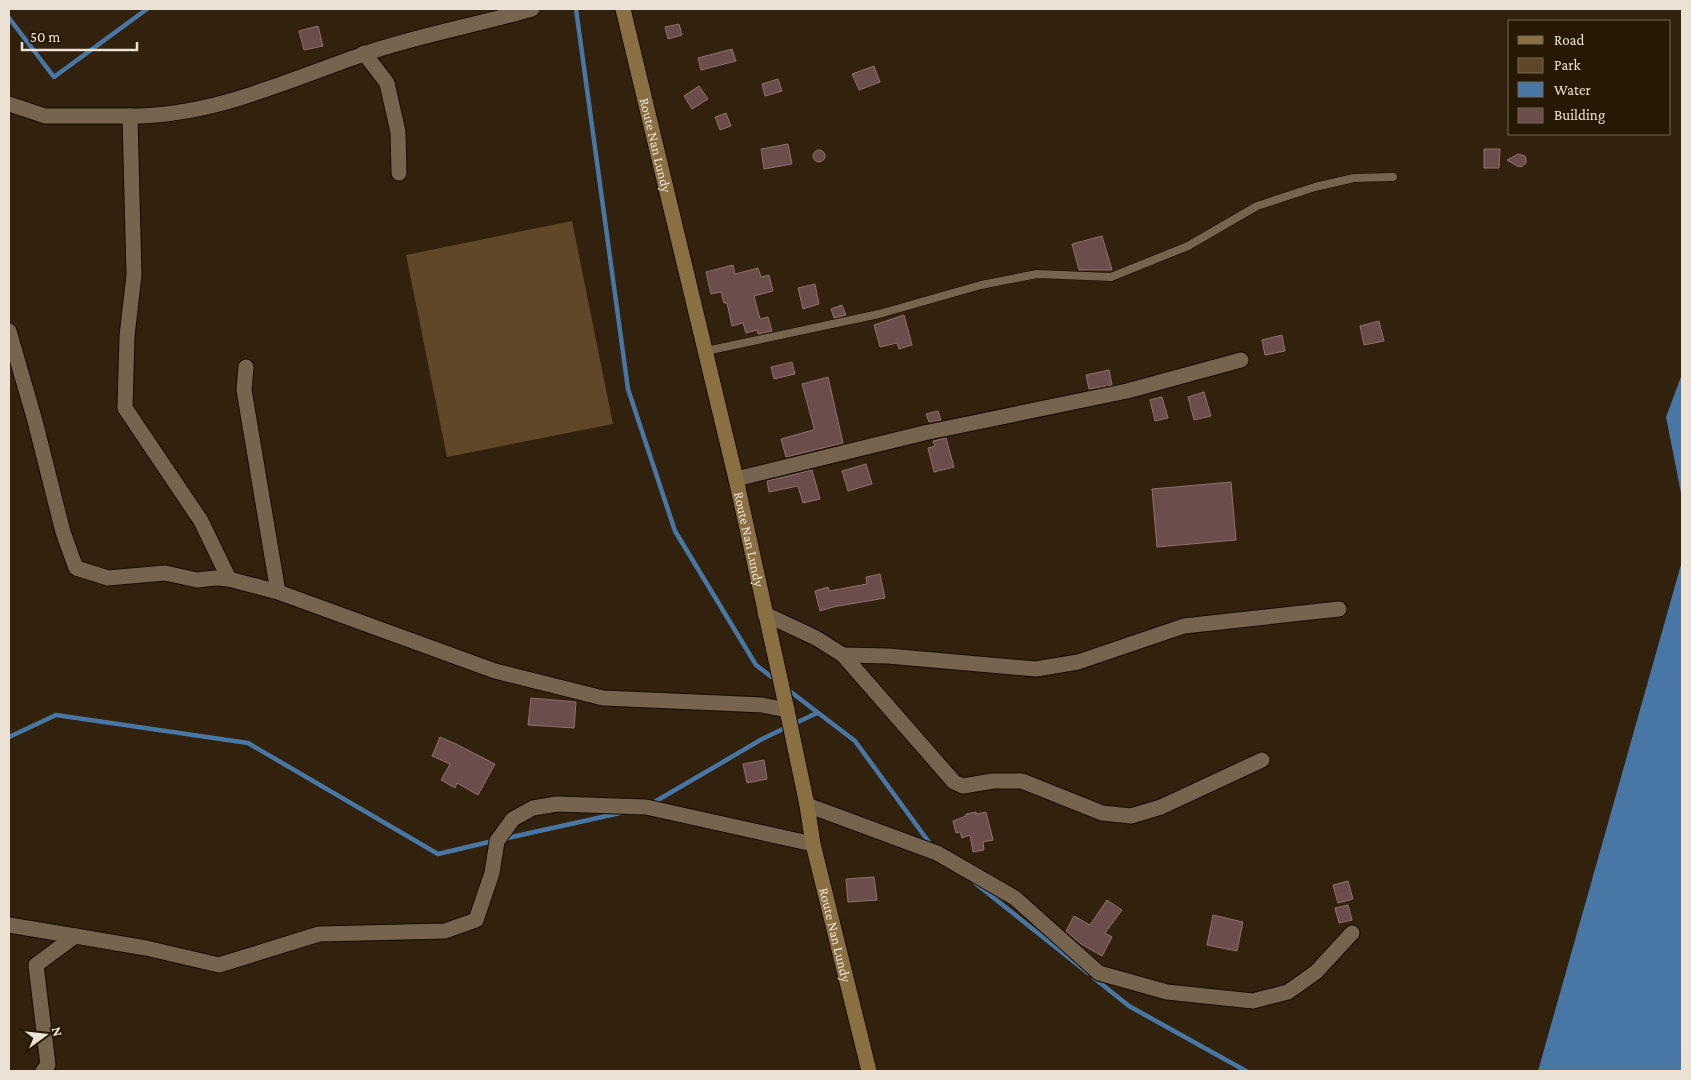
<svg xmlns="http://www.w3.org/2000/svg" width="1691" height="1080" viewBox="0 0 1691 1080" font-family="'Crimson Pro',serif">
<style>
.green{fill:#604727}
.water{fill:#4877a5}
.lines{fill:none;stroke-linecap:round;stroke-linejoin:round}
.stream{stroke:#4877a5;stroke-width:4.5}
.building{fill:#6b4e4c;stroke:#90706e}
.service-casing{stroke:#180a00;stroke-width:9}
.minor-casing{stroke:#180a00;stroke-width:17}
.secondary-casing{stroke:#180a00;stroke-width:17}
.service{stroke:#76644e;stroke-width:8}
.minor{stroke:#76644e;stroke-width:15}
.secondary{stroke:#896f41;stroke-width:15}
.labels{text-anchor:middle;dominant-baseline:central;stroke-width:4;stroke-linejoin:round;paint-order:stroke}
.street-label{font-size:14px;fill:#ebe1d4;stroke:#271804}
</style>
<rect width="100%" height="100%" fill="#31210d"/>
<path class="green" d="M572 221 613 424 447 457 406 255Z"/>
<g class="water">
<path d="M1682 374V498L1666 417Z"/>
<path d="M1682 561V1071H1538Z"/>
</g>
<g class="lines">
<g class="stream">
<path d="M576 9 628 389 675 531 756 665 777 681"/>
<path d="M9 18 54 77 147 9"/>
<path d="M787 689 855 741 931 845"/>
<path d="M9 737 56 715 248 743 438 854 493 841"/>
<path d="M651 804 764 738 817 713"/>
<path d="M503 839 620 813"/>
<path d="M975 883 1088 973"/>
<path d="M1094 978 1129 1006 1246 1071"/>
</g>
</g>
<g class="building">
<path d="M679 24 682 35 668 39 665 27Z"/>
<path d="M318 26 323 46 304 50 299 31Z"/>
<path d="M732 49 736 61 701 70 698 58Z"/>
<path d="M874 66 880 82 859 90 852 74Z"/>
<path d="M778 79 782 91 765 96 762 84Z"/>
<path d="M699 86 708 99 692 109 684 96Z"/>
<path d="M726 113 731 126 720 130 715 117Z"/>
<path d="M788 144 792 164 764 169 761 149Z"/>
<path d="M1484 149H1500L1499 168H1484Z"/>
<circle cx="819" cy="156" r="6"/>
<path d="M1518 154 1525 156 1526 159V163L1521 167 1517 166 1507 160Z"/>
<path d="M1102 236 1112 270H1079L1072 244Z"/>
<path d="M733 265 735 274 758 268 761 277 769 275 773 291 754 296 760 319 768 317 772 331 758 334 757 330 746 333 743 323 732 326 727 303H724L721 292 711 294 706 272Z"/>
<path d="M815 284 819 304 803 309 798 288Z"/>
<path d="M842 305 846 315 834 318 831 309Z"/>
<path d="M904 315 912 345 899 349 897 343 880 347 874 325Z"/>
<path d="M1379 321 1384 341 1364 345 1360 326Z"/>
<path d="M1282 335 1285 351 1265 355 1262 340Z"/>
<path d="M792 362 795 374 774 379 771 367Z"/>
<path d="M1109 370 1112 385 1089 389 1086 375Z"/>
<path d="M828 377 843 443 786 457 781 439 813 430 814 428 802 384Z"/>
<path d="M1204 392 1211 416 1194 420 1188 397Z"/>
<path d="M1162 397 1168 418 1155 421 1150 400Z"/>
<path d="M938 411 941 420 929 422 926 414Z"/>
<path d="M946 438 954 467 934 472 928 448 935 446 933 441Z"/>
<path d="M866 464 872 484 848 491 842 471Z"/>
<path d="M812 470 820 499 803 503 798 486 769 492 767 481Z"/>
<path d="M1231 482 1236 540 1157 547 1152 489Z"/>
<path d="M880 574 885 598 833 607 820 611 815 591 828 587 829 591 867 584 866 577Z"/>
<path d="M531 698 576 702 574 728 528 725Z"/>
<path d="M440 737 456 744 495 764 478 795 457 783 455 788 441 780 450 764 432 756Z"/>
<path d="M764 760 767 779 747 783 743 764Z"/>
<path d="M976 812V814L986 812 993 840 983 842 984 850 973 852 970 835 962 838 960 832 956 833 953 821 966 816V814Z"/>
<path d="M874 877 877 900 848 902 846 879Z"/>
<path d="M1348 881 1353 899 1338 903 1333 885Z"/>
<path d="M1107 900 1122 910 1105 933 1112 937 1102 956 1081 944 1066 931 1074 916 1090 925Z"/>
<path d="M1348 905 1352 920 1339 923 1335 908Z"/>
<path d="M1213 915 1243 922 1237 951 1207 945Z"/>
</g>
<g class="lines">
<defs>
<path id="service" d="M706 351 879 314 981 285 1037 274 1111 277 1188 246 1257 206 1315 187 1354 178 1393 177"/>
<g id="minor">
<path d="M364 53 387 83 398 132 399 173"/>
<path d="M9 104 45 116H130L134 275 127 336 125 408 201 521 229 579 278 592 495 671 603 698 719 703 762 705 787 710"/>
<path d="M130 116C214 116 286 81 364 54 419 35 477 25 532 9"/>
<path d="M9 331 35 421 63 532 76 568 108 578 165 573 197 580 216 578 229 579"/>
<path d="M246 367 244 390 278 592"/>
<path d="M736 479 924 433 1127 391 1241 360"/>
<path d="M765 614 816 638 843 655 954 782 963 786 993 781H1022L1102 813 1131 816 1161 807 1262 760"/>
<path d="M843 655 888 656 1036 669 1078 662 1184 626 1339 609"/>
<path d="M807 805 937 853 1015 898 1099 973 1167 992 1253 1001 1288 992 1316 972 1352 933"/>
<path d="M9 925 75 936"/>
<path d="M43 1071 48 1065 36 965 75 936 146 948 219 965 319 934 445 931 476 920 492 873 497 841 513 819 533 808 557 804 646 807 813 844"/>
</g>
<g id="secondary">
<path id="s1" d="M623 9 736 479 787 710 807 805 813 844 869 1071"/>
</g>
</defs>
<use href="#service" class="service-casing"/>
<use href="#minor" class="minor-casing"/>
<use href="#secondary" class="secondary-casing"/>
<use href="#service" class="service"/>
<use href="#minor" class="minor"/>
<use href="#secondary" class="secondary"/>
</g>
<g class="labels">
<g class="street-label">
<text stroke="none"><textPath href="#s1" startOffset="140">Route Nan Lundy</textPath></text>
<text stroke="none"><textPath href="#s1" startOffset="545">Route Nan Lundy</textPath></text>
<text stroke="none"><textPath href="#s1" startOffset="950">Route Nan Lundy</textPath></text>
</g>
</g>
<rect width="1691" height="1080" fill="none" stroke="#ebe1d4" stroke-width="20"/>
<rect x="1508" y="20" width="162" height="115" fill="#271804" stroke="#756857"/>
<rect x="1518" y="36" width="25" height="8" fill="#896f41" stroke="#756857"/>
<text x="1554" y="45" font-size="15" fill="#ebe1d4">Road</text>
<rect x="1518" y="58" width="25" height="15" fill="#604727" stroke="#756857"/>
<text x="1554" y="70" font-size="15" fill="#ebe1d4">Park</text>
<rect x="1518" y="82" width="25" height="15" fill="#4877a5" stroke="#756857"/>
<text x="1554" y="95" font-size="15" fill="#ebe1d4">Water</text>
<rect x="1518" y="108" width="25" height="15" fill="#6b4e4c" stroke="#756857"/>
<text x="1554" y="120" font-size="15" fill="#ebe1d4">Building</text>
<g transform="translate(45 1035) rotate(75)" stroke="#271804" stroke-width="4" paint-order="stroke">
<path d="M0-4L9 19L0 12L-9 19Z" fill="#ebe1d4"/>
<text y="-8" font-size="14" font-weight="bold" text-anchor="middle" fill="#ebe1d4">N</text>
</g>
<path d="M22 42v8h115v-8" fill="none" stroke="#ebe1d4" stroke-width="2.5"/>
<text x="30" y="42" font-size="15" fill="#ebe1d4" stroke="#271804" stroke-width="4" paint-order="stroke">50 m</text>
</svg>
